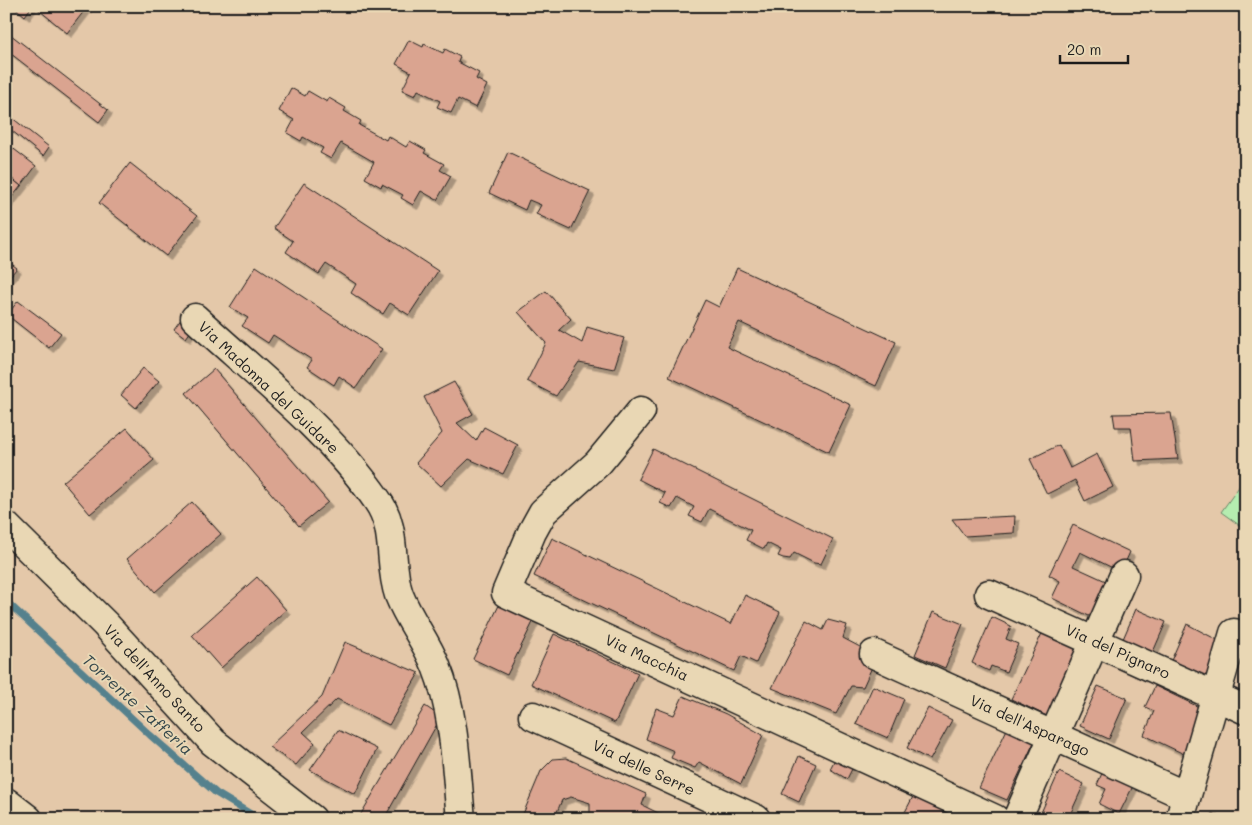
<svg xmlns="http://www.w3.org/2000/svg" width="1252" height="825" viewBox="0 0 1252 825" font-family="Mali,sans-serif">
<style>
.green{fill:#b5edb0;stroke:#688466}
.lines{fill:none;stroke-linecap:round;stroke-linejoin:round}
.stream{stroke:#54818d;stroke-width:7}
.building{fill:#daa490;stroke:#1c1c1c;filter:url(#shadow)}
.minor-casing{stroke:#1c1c1c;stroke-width:31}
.highway-casing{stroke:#1c1c1c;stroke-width:31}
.minor{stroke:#e9d7b4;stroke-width:28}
.highway{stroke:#e9d7b4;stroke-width:28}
.labels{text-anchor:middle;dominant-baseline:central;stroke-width:4;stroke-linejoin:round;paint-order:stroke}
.street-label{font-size:15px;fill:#1c1c1c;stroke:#e9d7b4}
.water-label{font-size:16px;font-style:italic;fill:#33464b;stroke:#e9d7b4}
</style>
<defs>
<filter id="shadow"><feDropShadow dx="4.5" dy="4.5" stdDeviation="0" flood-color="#0004"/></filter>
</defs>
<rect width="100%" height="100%" fill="#e4c8a9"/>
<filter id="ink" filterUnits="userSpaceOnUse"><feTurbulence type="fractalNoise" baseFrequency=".02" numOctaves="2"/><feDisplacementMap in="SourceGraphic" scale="10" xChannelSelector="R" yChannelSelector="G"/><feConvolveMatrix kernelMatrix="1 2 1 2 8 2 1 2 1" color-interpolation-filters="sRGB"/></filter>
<g filter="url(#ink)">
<path class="green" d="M1246 477V530L1221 512Z"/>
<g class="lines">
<path class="stream" d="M6 601 150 735 216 793 259 819"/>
</g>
<g class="building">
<path d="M13 6H32L25 16Z"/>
<path d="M34 6H88L67 33Z"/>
<path d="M6 31 108 110 99 122 6 50Z"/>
<path d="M409 40 423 47 424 44 443 53 445 49 460 57 458 62 479 73 476 79 487 85 476 108 458 99 451 113 437 107 440 101 418 90 415 96 402 90 411 72 396 64Z"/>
<path d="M291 88 305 96 308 91 327 102 329 98 346 108 344 111 361 121 359 125 386 140 388 136 406 147 410 141 426 150 424 153 444 164 440 170 451 176 437 200 421 191 413 205 401 198 403 195 382 184 381 187 365 178 374 162 341 143 331 159 320 153 323 148 303 137 301 141 287 133 294 120 279 111Z"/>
<path d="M6 113 49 147 43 156 6 126Z"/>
<path d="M6 143 36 166 21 186 6 174Z"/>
<path d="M508 152 590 191 571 230 536 214 541 205 529 200 525 210 489 193Z"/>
<path d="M130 163 197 216 166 256 99 203Z"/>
<path d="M6 174 21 186 6 205Z"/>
<path d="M304 183 438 271 409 315 390 303 383 314 351 293 356 284 326 264 319 274 286 252 293 241 274 228Z"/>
<path d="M6 260 17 268 6 281Z"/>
<path d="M256 266 382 349 356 388 339 376 334 385 307 367 312 360 273 335 268 343 242 326 248 318 230 307Z"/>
<path d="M737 268 896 342 876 386 739 322 727 347 851 405 829 452 669 377 705 300 719 307Z"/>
<path d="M546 291 571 319 559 330 582 343 587 327 624 338 614 369 579 362 556 396 527 381 546 343 518 312Z"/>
<path d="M18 301 61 333 49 348 7 315Z"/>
<path d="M184 315 196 324 186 338 174 329Z"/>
<path d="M143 368 159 381 136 408 121 395Z"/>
<path d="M214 369 328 502 299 526 186 393Z"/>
<path d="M454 382 473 414 457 423 476 441 484 427 518 445 503 474 469 459 441 486 416 463 442 433 424 397Z"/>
<path d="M1171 413 1178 459 1135 461 1131 427H1115L1113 414Z"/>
<path d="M127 428 154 460 90 514 63 482Z"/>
<path d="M1059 445 1070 468 1097 454 1113 487 1085 501 1075 480 1047 494 1030 459Z"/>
<path d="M653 449 833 539 821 564 814 563 794 553 790 559 783 558 778 556 781 550 767 543 764 549 746 540 751 530 709 509 702 522 689 516 694 507 677 498 671 508 660 503 665 493 638 479Z"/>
<path d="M192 502 221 534 155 592 127 559Z"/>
<path d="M1015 516 1014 533 965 536 952 519Z"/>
<path d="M1073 525 1130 552 1121 572 1080 552 1073 566 1108 582 1091 617 1052 598 1060 581 1049 575Z"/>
<path d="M552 538 731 624 745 595 780 612 756 663 741 656 734 671 534 576Z"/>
<path d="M257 577 286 610 221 668 192 635Z"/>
<path d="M503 597 537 614 507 675 473 659Z"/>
<path d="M1136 609 1166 622 1153 652 1123 639Z"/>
<path d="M933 612 963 624 945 668 915 655Z"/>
<path d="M992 617 1011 626 1006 639 1018 644 1006 672 991 666 989 671 972 663Z"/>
<path d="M828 620 847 625 843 638 877 656 863 687 851 686 836 714 772 688 806 621 823 630Z"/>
<path d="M1187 624 1225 644 1217 684 1170 663Z"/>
<path d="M1045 627 1082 644 1049 717 1011 699Z"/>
<path d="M554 634 638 673 615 723 531 684Z"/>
<path d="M345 642 419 673 389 725 337 699 303 732 315 743 296 765 269 747 322 697Z"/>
<path d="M873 686 904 699 888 738 856 724Z"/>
<path d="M1098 686 1127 698 1109 739 1080 726Z"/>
<path d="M1155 686 1205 710 1184 754 1144 735 1154 711 1145 707Z"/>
<path d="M683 696 726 714 763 735 741 784 699 762 695 768 671 758 674 751 646 739 656 708 674 715Z"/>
<path d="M425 706 441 717 384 819H358Z"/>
<path d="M928 708 952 720 930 760 907 748Z"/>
<path d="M1009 725 1036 738 1007 800 979 788Z"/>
<path d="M338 730 377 749 355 794 310 770Z"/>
<path d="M838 753 856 761 847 779 830 769Z"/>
<path d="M799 756 816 764 799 802 782 794Z"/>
<path d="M566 758 646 794 642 805 670 819H590V803L571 797 562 800 554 819H521L541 771 553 759Z"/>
<path d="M1105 766 1136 780 1119 814 1099 804 1106 789 1097 785Z"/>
<path d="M1059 772 1084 784 1068 819H1050L1040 815Z"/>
<path d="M917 789 952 806 945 819H913L904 814Z"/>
<path d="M952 806 969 819H945Z"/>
<path d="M1212 813 1225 819H1211Z"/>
</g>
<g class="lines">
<defs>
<g id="minor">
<path d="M195 318C256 374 330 432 377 500 398 529 388 564 399 595 409 620 426 641 436 666 455 713 456 769 461 819"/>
<path d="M641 411 598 463 543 512 532 532 506 593 995 819"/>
<path d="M6 526 105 624 213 742 312 819"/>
<path d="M989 594 1246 710"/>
<path d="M874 654 1186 796"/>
<path d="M533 716 756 819"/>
<path d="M1017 819 1124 575"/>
<path d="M1180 819 1234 633"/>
</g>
<path id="highway" d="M6 802 28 819"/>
</defs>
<use href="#minor" class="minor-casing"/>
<use href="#highway" class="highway-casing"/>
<use href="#minor" class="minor"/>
<use href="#highway" class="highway"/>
</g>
</g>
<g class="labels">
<g class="street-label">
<text transform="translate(269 387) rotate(43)">Via Madonna del Guidare</text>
<text transform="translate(1118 651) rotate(24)">Via del Pignaro</text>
<text transform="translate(647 657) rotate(25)">Via Macchia</text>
<text transform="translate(155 678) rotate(47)">Via dell'Anno Santo</text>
<text transform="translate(1030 725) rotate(24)">Via dell'Asparago</text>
<text transform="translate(644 767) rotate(25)">Via delle Serre</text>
</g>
<g class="water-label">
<text transform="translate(138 704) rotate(42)">Torrente Zafferia</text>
</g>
</g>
<rect width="1252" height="825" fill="none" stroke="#e9d7b4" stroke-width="25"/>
<rect x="12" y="12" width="1227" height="800" fill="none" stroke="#1c1c1c" stroke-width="2" filter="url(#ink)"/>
<path d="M1060 55v8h68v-8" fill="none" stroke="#1c1c1c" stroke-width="2.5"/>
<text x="1067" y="55" font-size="15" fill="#1c1c1c" stroke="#e9d7b4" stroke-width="4" paint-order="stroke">20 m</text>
</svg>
